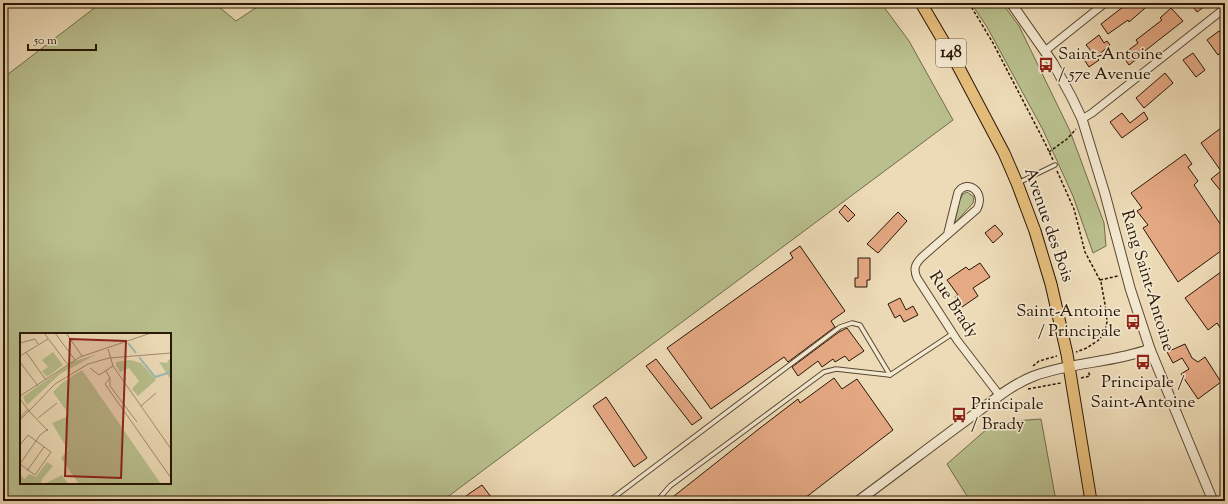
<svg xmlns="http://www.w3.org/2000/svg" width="1228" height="504" viewBox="0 0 1228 504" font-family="'Sorts Mill Goudy',serif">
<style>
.green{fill:#b9c08e;stroke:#716b4a;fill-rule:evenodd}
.building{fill:#e5a984;stroke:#291605}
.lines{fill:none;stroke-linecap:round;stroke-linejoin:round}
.service-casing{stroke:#5a4732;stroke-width:5.5}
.minor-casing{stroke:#5a4732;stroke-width:9}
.tertiary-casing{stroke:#5a4732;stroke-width:11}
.primary-casing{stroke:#291605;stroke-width:13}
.path{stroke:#291605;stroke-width:1.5;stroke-dasharray:3 2;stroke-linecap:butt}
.service{stroke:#f3e8d0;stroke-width:3.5}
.minor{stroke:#f3e8d0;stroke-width:7}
.tertiary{stroke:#f3e8d0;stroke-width:9}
.primary{stroke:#e6be7c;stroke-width:11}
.labels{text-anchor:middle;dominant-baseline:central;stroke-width:3.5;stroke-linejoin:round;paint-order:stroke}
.shield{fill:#f3e8d0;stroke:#665542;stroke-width:1}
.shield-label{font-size:16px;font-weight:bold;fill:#291605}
.poi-label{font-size:17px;fill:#291605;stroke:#f3e8d0;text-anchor:start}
.street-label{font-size:17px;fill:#291605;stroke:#f3e8d0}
.inset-river{fill:none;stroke:#9abab3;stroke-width:2}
.inset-road{fill:none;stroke:#9f8c70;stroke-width:1}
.view{fill:#8f2418;fill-opacity:0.15;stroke:#8f2418;stroke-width:2}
.inset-edge{fill:none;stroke:#291605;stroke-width:2}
</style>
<rect width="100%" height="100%" fill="#eddbb7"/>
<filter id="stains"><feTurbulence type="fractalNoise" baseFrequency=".005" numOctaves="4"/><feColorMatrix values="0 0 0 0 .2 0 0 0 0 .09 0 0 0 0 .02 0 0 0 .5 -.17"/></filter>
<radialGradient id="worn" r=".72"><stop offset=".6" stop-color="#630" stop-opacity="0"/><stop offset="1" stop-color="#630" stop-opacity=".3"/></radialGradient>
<g class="green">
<path d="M101 3H214L236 21 263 3H564L566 6 570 3H881L909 41 953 120 442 501H3V78ZM21 334H170V483H21Z"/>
<path d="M971 3H1002L1019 26 1070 131 1104 223 1106 246 1093 253 1073 196 1043 130 987 27Z"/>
<path d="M967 192 974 197 973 203 956 222 955 221 959 202 963 194Z"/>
<path d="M1041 419 1056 501H970L947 464 988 428 1014 421Z"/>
</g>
<g class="building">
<path d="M1128 3H1151L1129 22 1128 20 1108 34 1101 24Z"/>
<path d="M1190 3H1209L1197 12Z"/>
<path d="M1171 8 1183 21 1141 54 1142 55 1129 65 1122 55 1138 43 1136 40 1162 20 1160 18Z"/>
<path d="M1219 31 1225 38V49L1218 55 1207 40Z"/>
<path d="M1099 35 1104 43 1107 41 1110 45 1096 57 1099 60 1089 67 1083 58 1092 52 1086 45Z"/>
<path d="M1193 53 1205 70 1196 77 1183 60Z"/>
<path d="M1165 73 1173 83 1144 108 1136 98Z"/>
<path d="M1144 112 1148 119 1122 138 1110 122 1122 113 1130 123Z"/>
<path d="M1225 125V196L1211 179 1221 171 1201 143Z"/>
<path d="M1185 154 1192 164 1188 167 1198 181 1194 185 1225 231V248L1178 282 1143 228 1148 225 1137 211 1142 208 1131 193Z"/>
<path d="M845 205 855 215 848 222 839 212Z"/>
<path d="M898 212 907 221 878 253 867 244Z"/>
<path d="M995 225 1003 234 993 243 985 233Z"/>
<path d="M800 246 845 311 831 321 835 327 788 362 784 357 711 409 667 348 793 258 790 253Z"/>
<path d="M858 258H870V280H867V287H855V278H858Z"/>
<path d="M980 263 990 277 973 288 978 296 962 307 955 297 958 295 947 280 966 267 969 270Z"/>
<path d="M1225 269V335L1217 323 1208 330 1185 298Z"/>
<path d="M900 298 906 310 913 306 918 315 904 322 900 315 895 318 888 304Z"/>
<path d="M847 328 864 351 849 361 845 356 835 362 833 359 822 367 818 361 798 376 792 367 839 332Z"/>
<path d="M1185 344 1192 358 1198 362 1205 357 1221 382 1198 399 1181 374 1189 369 1182 358 1173 363 1167 352Z"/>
<path d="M656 359 702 418 692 425 646 366Z"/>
<path d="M834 378 842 389 857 379 893 430 805 498 808 501H677L674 496 760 428 798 399 800 403Z"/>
<path d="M606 397 647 458 634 467 593 406Z"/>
<path d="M482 485 494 501H460L470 493Z"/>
</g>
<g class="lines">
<defs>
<g id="service">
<path d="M1018 183 1055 165"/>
<path d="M609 501 840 327 852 323 860 325 890 375"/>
<path d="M657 501 670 486 824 372 836 369 890 375 952 334"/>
</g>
<g id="minor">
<path d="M1045 51 1105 3"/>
<path d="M1082 119 1092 113 1225 8"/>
<path d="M948 232 958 192C968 178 986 193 977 209L922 257C915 264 913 269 917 278L957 340 1000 396"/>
</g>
<g id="tertiary">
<path d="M1011 3 1053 63 1072 98 1082 119 1105 194 1130 288 1150 349 1213 501"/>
<path d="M858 501C895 474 931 446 968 419 989 404 1010 385 1034 376 1071 362 1112 363 1150 349"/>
</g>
<path id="primary" d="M921 3 958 66 1004 153 1017 183 1035 231 1051 284 1067 354 1091 501"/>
</defs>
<use href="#service" class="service-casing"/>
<use href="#minor" class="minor-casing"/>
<use href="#tertiary" class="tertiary-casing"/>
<use href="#primary" class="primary-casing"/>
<g class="path">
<path d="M969 3 993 43 1045 143 1053 160"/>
<path d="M1049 152 1067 139 1076 129"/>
<path d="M1057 171 1074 209 1085 252 1101 282 1106 310 1107 322 1105 330 1100 339 1087 348 1076 352"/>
<path d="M1100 280 1118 276"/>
<path d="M1033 366 1039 361 1057 356"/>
<path d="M1081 378 1090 376 1088 371"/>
<path d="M1028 389 1061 383"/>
</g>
<use href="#service" class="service"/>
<use href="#minor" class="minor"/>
<use href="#tertiary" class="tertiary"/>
<use href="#primary" class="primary"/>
</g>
<defs>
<symbol id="bus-bare" viewBox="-9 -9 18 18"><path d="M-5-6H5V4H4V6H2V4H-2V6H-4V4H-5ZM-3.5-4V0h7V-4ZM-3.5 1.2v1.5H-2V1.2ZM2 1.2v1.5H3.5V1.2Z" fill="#8f2418" stroke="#f3e8d0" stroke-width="2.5" paint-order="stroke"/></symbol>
</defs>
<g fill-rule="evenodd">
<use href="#bus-bare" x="1035" y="54" width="22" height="22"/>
<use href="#bus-bare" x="1122" y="311" width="22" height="22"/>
<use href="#bus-bare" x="1132" y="351" width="22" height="22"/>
<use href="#bus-bare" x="948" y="404" width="22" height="22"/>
</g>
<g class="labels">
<rect class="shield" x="936" y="39" width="30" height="28" rx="3"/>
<g class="shield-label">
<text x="951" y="53">148</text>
</g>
<g class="poi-label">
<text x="1058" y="55">Saint-Antoine<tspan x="1058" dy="20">/ 57e Avenue</tspan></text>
<text x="1121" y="312" text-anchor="end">Saint-Antoine<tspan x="1121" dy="20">/ Principale</tspan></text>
<text x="1143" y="383" text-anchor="middle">Principale /<tspan x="1143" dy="20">Saint-Antoine</tspan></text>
<text x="971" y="405">Principale<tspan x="971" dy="20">/ Brady</tspan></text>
</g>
<g class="street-label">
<text transform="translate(1048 225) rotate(71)">Avenue des Bois</text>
<text transform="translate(1147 281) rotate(73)">Rang Saint-Antoine</text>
<text transform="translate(953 305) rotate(57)">Rue Brady</text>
</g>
</g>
<g transform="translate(20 333)">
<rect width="151" height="151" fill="#eddbb7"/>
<path d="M33 19 43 32 27 44 22 38 28 34 22 27ZM77 21 40 41 7 72 3 64 52 29ZM149 26 151 29V47L139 29 147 30ZM110 27 121 30 136 47 118 63 112 56 119 48 109 35 100 39 96 32V29ZM62 37 74 54 141 151H59L41 125 48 117 32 90 46 84 48 80 33 59 43 49ZM27 129 33 133 22 146 21 151H0V142L5 146 9 141 16 144ZM42 142 48 151H24Z" fill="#b9c08e"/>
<path class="inset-river" d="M108 10 116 20M119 24 135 44 151 39"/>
<path class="inset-road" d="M24 0 48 32M35 0 55 27M46 0 62 23M0 10 15 6 18 11M88 16 93 33 151 116M6 19 26 47M0 23 28 6M0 29 18 53M70 35 79 42 93 33M86 38 90 45V53L117 89M90 45 85 51 151 145M0 63 60 24 131 0M0 66 9 78 35 51 68 31 89 25 151 20M121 73 136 60M0 85 8 76M18 85 37 70M0 87 9 78 28 98M0 112 8 102 31 119 15 142 0 131M0 131 20 102 28 96M7 138 24 114"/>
<path class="view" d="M50 6 106 8 101 145 45 143Z"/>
<rect width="151" height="151" class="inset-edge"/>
</g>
<rect width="1228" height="504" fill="none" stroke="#eddbb7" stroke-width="16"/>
<rect x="4" y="4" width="1220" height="496" fill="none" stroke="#291605" stroke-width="2"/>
<rect x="8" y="8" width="1212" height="488" fill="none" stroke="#291605"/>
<path d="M28 44v6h68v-6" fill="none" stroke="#291605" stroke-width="2"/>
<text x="34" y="44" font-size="12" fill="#291605" stroke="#f3e8d0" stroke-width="3" paint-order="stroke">50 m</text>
<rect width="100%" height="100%" filter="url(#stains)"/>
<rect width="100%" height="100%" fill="url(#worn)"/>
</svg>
